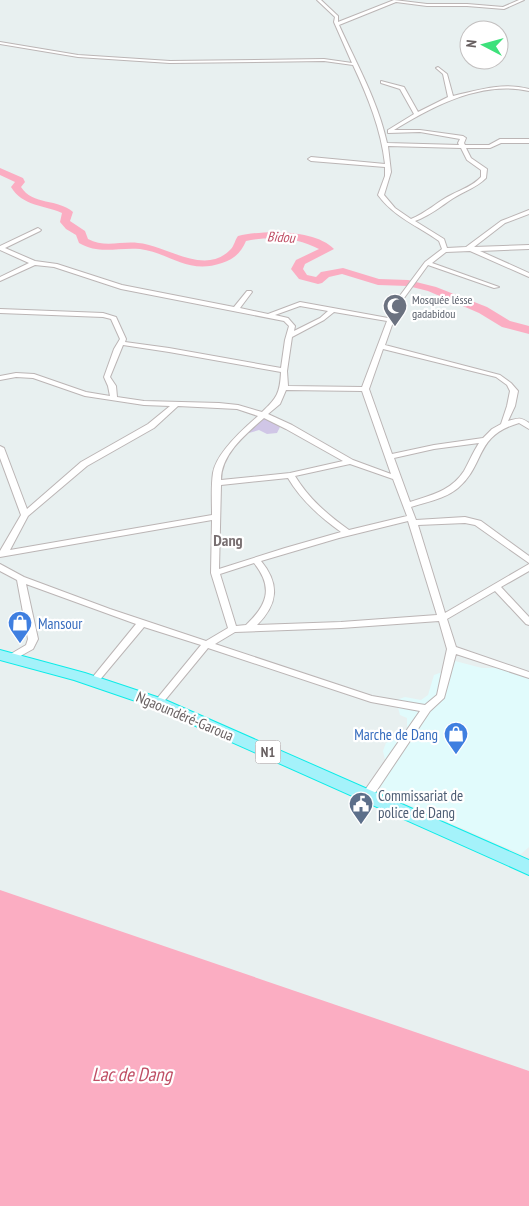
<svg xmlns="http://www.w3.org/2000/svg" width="529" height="1206" viewBox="0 0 529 1206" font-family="'PT Sans Narrow',sans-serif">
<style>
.commercial{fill:#e1fbfc}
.green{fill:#d0c6e6}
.water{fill:#fbadc2}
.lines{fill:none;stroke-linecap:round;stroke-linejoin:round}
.river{fill:#fbadc2;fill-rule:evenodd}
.minor-casing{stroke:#bbb5b5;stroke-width:2}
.trunk-casing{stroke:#0cece8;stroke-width:2}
.minor{fill:#fff;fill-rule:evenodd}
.trunk{fill:#a4f2fa;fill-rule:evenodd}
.labels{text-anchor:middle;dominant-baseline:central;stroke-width:4.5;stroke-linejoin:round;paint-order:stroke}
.far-worship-label{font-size:12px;fill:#5b616d;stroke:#fff;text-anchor:start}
.far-water-label{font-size:14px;font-style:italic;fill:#bf4f65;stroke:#fff}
.shield{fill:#fff;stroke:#958f90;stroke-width:1}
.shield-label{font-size:14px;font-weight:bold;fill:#675f60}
.shop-label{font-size:15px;fill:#366cbe;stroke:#fff;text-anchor:start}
.street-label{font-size:15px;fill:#675f60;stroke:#fff}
.service-label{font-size:15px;fill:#4e5e75;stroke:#fff;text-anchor:start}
.neighbourhood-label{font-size:16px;font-weight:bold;fill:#797072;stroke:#fff}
.near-water-label{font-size:19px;font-style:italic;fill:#bf4f65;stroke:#fff}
</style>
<rect width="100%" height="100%" fill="#e8f0f0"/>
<path class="commercial" d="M455 661 482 668H511L529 674V847L521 854 391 797 379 790 378 781 382 774 385 759 383 751 386 743 402 735 407 728V718L400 715 396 700 405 697 421 700 428 695 434 675 453 668Z"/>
<path class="green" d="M263 417 280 427 277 433 267 434 259 430 249 433 247 430 256 426 259 420Z"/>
<path class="water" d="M0 890 529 1071V1206H0Z"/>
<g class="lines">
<path class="river" d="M0 168 23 178 25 182 21 187C32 205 59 199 73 212L70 221 85 231 88 239C104 248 121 241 138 243 166 245 205 277 231 249 234 246 235 240 238 236 263 230 315 229 334 249L305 264 303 269 307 275 316 277 321 272 343 268 379 279 408 280 436 287 487 307 510 321 529 326V334L502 327 479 313 428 291 408 286 378 285 342 274 329 277 322 283 318 284 299 279 291 269 296 260 319 249C297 237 270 236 246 241 241 253 234 259 222 263 188 275 170 253 140 249 118 247 99 255 79 243L76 235 66 229 60 222 62 213C44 205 22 206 11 187L15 182 0 175Z"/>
<defs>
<path id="minor" d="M317 0H321L338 16V22L394 0 427 4H467L503 7 519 0H524L504 9 467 6H427L396 2 339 25C356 63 378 101 387 143L459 145 458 143 460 139 420 132 388 133V130L414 114 400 89 381 83V81L404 87 418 112 448 97 443 74 436 68 438 67 447 74 453 96C479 90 502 82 529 89V91C482 80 433 106 394 130H420L463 136 466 138 464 143 465 145H489L500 139H529V143H501L490 148H466L471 158 487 169 486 178C476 188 464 191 452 199 440 207 429 216 415 221L444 239 447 248 466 247 501 221 529 210V214L505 223 474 247 529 245V249L480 251 529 273V277L470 251 446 252 432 263 499 287 494 288 428 265 399 305 385 345 500 375 511 383 518 391 515 406 508 421C519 418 520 417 529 423V429L519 423C474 436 486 464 458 488 445 499 426 502 411 507L416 520 465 517 481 521 529 556V563L475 525 465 523 418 525 445 613 529 564V571L501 587 529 617V625L526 624 495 591 447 619 456 647 529 672V678L456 654 444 698 430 711 371 799 367 800 363 799 362 796 363 793 420 711 371 702 208 648 161 705H155L153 703 155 701 201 645 144 627 98 682H92L90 680 92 678 136 624 26 584 38 639 33 649 15 659H9L7 657 9 655 26 645 28 639 17 580 0 571V564L24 577 110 609 206 641 228 628 211 573 212 520 0 557V551L21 515 0 458V446L4 448 27 509 81 462 148 424 170 406 144 405 85 396 33 378 16 377 0 380V376L16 373 34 374 86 392 110 396 108 386 104 377 114 349 120 339 111 319 103 317 0 313V309L103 313 116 317 126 339 125 342 169 348 281 368 285 340 289 326 284 321 121 289 54 267 35 265 0 281V277L29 263 0 250V246L38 228 41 230 40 231 5 248 35 261 57 264 122 285 234 307 247 291H251L252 292 240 308 268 314 300 302 388 318 393 305 425 262 442 249 439 241C418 226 394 217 378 195L385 176V167L311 161 308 159 311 157 385 164C381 129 368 97 353 65L324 61 170 63 78 57 0 44V42L78 55 170 61 324 59 352 63 334 22 335 17ZM388 146 461 148 467 160 481 170V177C473 186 462 189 451 195 437 202 426 213 411 219L395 208 384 195 391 172ZM300 306 328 311 320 318 294 331 295 326 288 318 275 315ZM334 312 387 321 362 387 288 386 287 371 292 337 324 320ZM123 345 169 352 281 372C280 393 277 398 262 412L238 405 219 403 144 401 117 397 116 386 110 377ZM383 349 496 377 507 385 510 391 507 406 501 424 492 429 483 438 434 445 392 454 369 389ZM286 390 362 391 391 474 353 460 292 425 268 414 280 404ZM178 406 237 409 258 416C244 428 216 453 213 473 211 486 212 501 212 515L10 550 28 516 87 466 154 428ZM264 418 286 429 343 461 290 473 221 480C221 454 246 434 264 418ZM479 443C473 452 469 462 464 471 451 491 431 495 410 502L394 458 434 449ZM350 464 393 479 407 516 349 530C328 515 309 499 295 476ZM288 478C301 500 320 517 341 532L285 548 219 569 221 485ZM408 521 437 615 341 622 257 625C278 604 280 584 261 561L339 538ZM254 563C274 588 267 605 246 625L236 626 220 574ZM439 621 447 649 437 695 425 705 372 696 215 644 235 632 341 628Z"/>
<path id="trunk" d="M0 650 85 673 163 699 529 860V875L153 707 74 680 0 660Z"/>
</defs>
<use href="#minor" class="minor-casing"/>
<use href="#trunk" class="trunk-casing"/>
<use href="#minor" class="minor"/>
<use href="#trunk" class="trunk"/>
</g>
<defs>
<symbol id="mosque-pin" viewBox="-11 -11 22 30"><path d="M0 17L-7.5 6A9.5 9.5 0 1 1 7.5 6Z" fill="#6b7280" stroke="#fff"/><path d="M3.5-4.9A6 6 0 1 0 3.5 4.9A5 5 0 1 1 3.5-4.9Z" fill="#fff"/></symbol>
<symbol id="shop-pin" viewBox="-11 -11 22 30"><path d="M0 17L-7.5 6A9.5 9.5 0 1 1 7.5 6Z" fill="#3f7fe0" stroke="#fff"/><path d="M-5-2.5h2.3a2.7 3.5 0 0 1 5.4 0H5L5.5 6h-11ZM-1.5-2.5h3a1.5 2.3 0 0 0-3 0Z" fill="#fff"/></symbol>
<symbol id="civic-pin" viewBox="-11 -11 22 30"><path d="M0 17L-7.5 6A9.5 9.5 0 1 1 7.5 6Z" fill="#5c6f8a" stroke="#fff"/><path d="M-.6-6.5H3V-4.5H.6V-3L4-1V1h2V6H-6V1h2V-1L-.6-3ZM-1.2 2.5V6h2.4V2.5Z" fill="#fff"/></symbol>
</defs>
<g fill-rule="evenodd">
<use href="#mosque-pin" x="381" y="292" width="28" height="38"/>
<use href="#shop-pin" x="6" y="609" width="28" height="38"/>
<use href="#shop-pin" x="442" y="720" width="28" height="38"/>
<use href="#civic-pin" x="347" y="790" width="28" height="38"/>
</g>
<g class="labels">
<g class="far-worship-label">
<text x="412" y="299">Mosquée lésse<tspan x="412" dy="14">gadabidou</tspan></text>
</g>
<g class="far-water-label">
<text transform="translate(281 237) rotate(3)">Bidou</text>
</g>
<rect class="shield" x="255.5" y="740.5" width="25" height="23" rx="4"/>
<g class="shield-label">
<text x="268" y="752">N1</text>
</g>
<g class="shop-label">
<text x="38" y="623">Mansour</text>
<text x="438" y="734" text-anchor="end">Marche de Dang</text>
</g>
<g class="street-label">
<text transform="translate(185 716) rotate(23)">Ngaoundéré-Garoua</text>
</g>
<g class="service-label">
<text x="378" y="795">Commissariat de<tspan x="378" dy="17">police de Dang</tspan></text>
</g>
<g class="neighbourhood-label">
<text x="228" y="540">Dang</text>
</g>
<g class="near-water-label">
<text x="132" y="1074">Lac de Dang</text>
</g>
</g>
<g transform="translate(484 45) rotate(276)"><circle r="24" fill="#ffffff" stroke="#c2bfbf"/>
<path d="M0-4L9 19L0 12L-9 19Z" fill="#3de17b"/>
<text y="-8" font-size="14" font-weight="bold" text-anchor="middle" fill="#675f60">N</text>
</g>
</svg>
